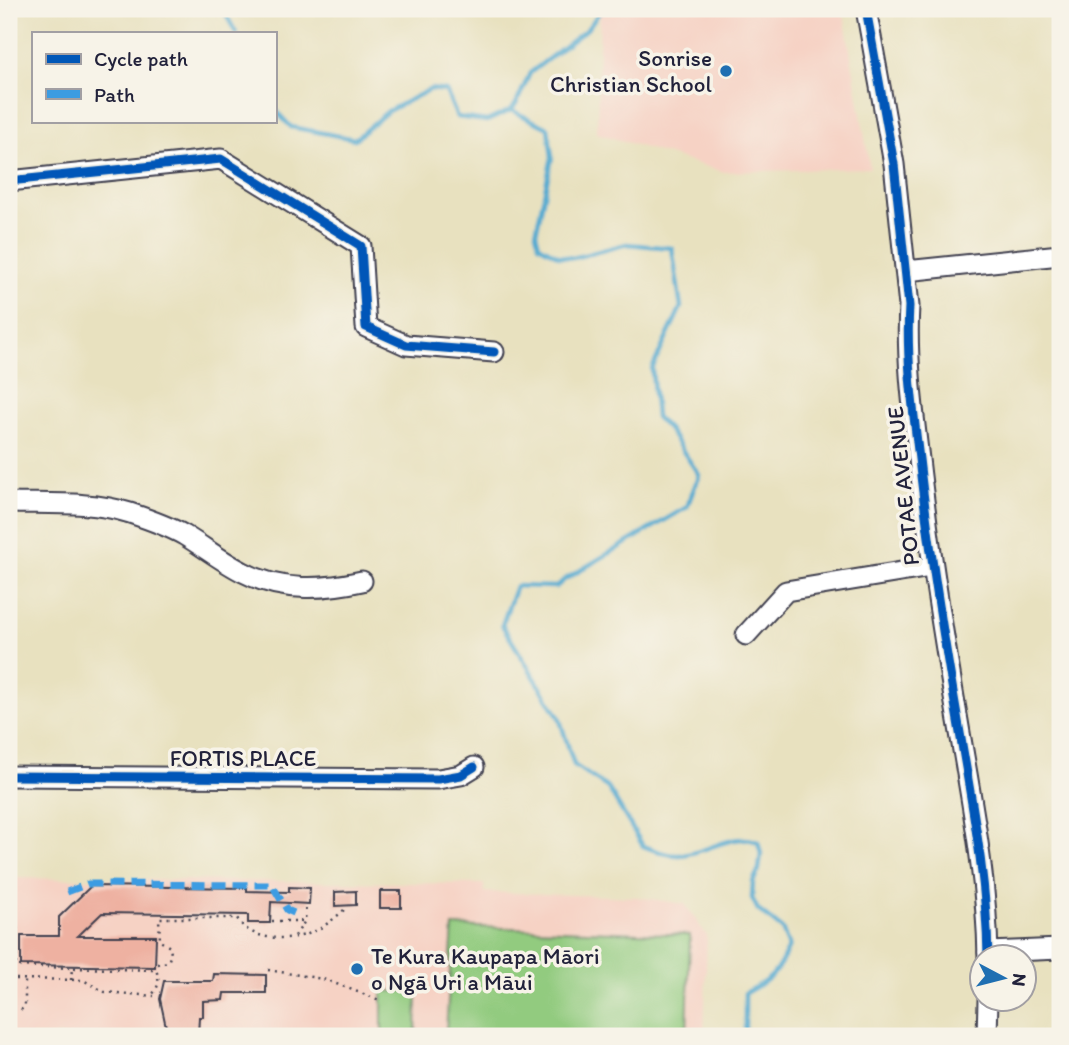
<svg xmlns="http://www.w3.org/2000/svg" width="1069" height="1045" viewBox="0 0 1069 1045" font-family="Itim,sans-serif">
<style>
.built{fill:#f6d2c4}
.green{fill:#92cb7f;stroke:#5a765d;stroke-width:2}
.lines{fill:none;stroke-linecap:round;stroke-linejoin:round}
.stream{stroke:#54aad0;stroke-width:4.5}
.building{fill:#eeb1a1}
.minor-casing{stroke:#403f4f;stroke-width:23}
.path{stroke:#403f4f;stroke-width:2.5;stroke-dasharray:2 5;stroke-linecap:butt}
.minor{stroke:#fff;stroke-width:19}
.quiet{stroke:#3c9ce2;stroke-width:7;stroke-dasharray:14 7;stroke-linecap:butt}
.cycleway-casing{stroke:#f7f3e8;stroke-width:13}
.cycleway{stroke:#0057b8;stroke-width:9}
.poi-dot{fill:#1f6fb2;stroke:#f7f3e8;stroke-width:2.5}
.labels{text-anchor:middle;dominant-baseline:central;stroke-width:7;stroke-linejoin:round;paint-order:stroke}
.poi-label{font-size:23px;fill:#22223b;stroke:#f7f3e8;text-anchor:end}
.street-label{font-size:23px;fill:#22223b;stroke:#f7f3e8}
</style>
<rect width="100%" height="100%" fill="#f7f3e8"/>
<filter id="ink" filterUnits="userSpaceOnUse"><feTurbulence type="fractalNoise" baseFrequency=".0143" numOctaves="2"/><feDisplacementMap in="SourceGraphic" scale="14" xChannelSelector="R" yChannelSelector="G"/><feConvolveMatrix kernelMatrix="1 2 1 2 8 2 1 2 1" color-interpolation-filters="sRGB"/></filter>
<filter id="wash" filterUnits="userSpaceOnUse"><feTurbulence type="fractalNoise" baseFrequency=".00686" numOctaves="4" result="noise"/><feDisplacementMap in="SourceGraphic" scale="28" xChannelSelector="R" yChannelSelector="G"/><feGaussianBlur stdDeviation="1.57" result="paint"/><feColorMatrix in="noise" values="0 0 0 0 0 0 0 0 0 0 0 0 0 0 0 0 0 1.4 0 .05"/><feComposite in="paint" operator="in"/></filter>
<g filter="url(#wash)">
<rect width="100%" height="100%" fill="#e8e1bf"/>
<g class="built">
<path d="M600 9H843L870 168 724 172 597 133Z"/>
<path d="M9 878 484 884V892L637 897 685 904 707 936 704 1036H9Z"/>
</g>
<g class="green">
<path d="M453 926 690 935 687 1036H558L446 1031Z"/>
<path d="M382 991H417L416 1036H382Z"/>
</g>
<g class="lines">
<g class="stream">
<path d="M223 9 236 33"/>
<path d="M275 110 291 127 355 139 388 111 431 89 446 91 457 117 487 121 511 110 548 128 552 157 536 233 539 245 559 256 573 258 627 244 672 248 681 307 652 369 656 417 668 429 699 475 687 507 564 580 556 587 516 586 502 625 559 717 574 765 608 788 643 846C654 850 667 856 680 855 706 854 733 831 758 842L761 854 759 869 753 882 752 898 758 910 782 929 789 946C777 974 772 979 745 993V1036"/>
<path d="M511 110 516 104 530 73 587 29 602 9"/>
</g>
</g>
<g id="blocks">
<g class="building">
<path d="M91 886 247 888V891L289 892V887L310 888 309 904 271 902 270 923H248V915L102 913 78 936H156L155 967 21 965V936H59V917Z"/>
<path d="M356 891V905L335 906V892Z"/>
<rect x="380" y="891" width="21" height="17"/>
<path d="M214 974 266 975V993H224L223 1000 203 1001V1017H199L198 1036H168L160 999 164 981H213Z"/>
</g>
</g>
</g>
<g filter="url(#ink)">
<use href="#blocks" fill-opacity="0" stroke="#403f4f" stroke-width="2"/>
<g class="lines">
<defs>
<g id="minor">
<path d="M866 9 894 164 909 306C906 357 913 409 919 459 929 547 943 634 958 721 971 799 987 878 988 958"/>
<path d="M9 181 221 159 361 246 366 327 406 345 494 352"/>
<path d="M906 271 1060 255"/>
<path d="M9 503C49 504 92 501 130 513 148 519 168 526 184 535 204 547 223 562 243 572 281 592 322 590 362 581"/>
<path d="M746 635 786 591 931 567"/>
<path d="M9 776 438 779 461 775 474 767"/>
<path d="M988 952 1060 949"/>
<path d="M987 1036 988 1000"/>
</g>
</defs>
<use href="#minor" class="minor-casing"/>
<g class="path">
<path d="M272 921H305"/>
<path d="M9 928H17L16 966 72 968"/>
<path d="M295 936 305 921 306 904"/>
<path d="M9 951H17"/>
<path d="M157 964 168 962 171 954 170 947 160 941 159 918H237C249 941 287 941 308 934 322 929 334 919 345 909"/>
<path d="M268 970 323 979 382 1001"/>
<path d="M9 979 83 980 105 992 154 996"/>
<path d="M71 980 72 968 156 970C160 979 159 990 150 996"/>
<path d="M21 1010 25 1005V979"/>
</g>
<use href="#minor" class="minor"/>
<path class="quiet" d="M67 892 88 884 272 885 287 910 294 913"/>
<defs>
<g id="cycleway">
<path d="M866 9 894 164 909 306C906 357 913 409 919 459 929 547 943 634 958 721 971 799 987 878 988 958"/>
<path d="M9 181 221 159 361 246 366 327 406 345 494 352"/>
<path d="M9 776 438 779 461 775 474 767"/>
</g>
</defs>
<use href="#cycleway" class="cycleway-casing"/>
<use href="#cycleway" class="cycleway"/>
</g>
</g>
<g class="poi-dot">
<circle cx="726" cy="71" r="7"/>
<circle cx="357" cy="969" r="7"/>
</g>
<g class="labels">
<g class="poi-label">
<text x="712" y="58">Sonrise<tspan x="712" dy="26">Christian School</tspan></text>
<text x="371" y="956" text-anchor="start">Te Kura Kaupapa Māori<tspan x="371" dy="26">o Ngā Uri a Māui</tspan></text>
</g>
<g class="street-label">
<text transform="translate(903 486) rotate(-96)">POTAE AVENUE</text>
<text x="243" y="758">FORTIS PLACE</text>
</g>
</g>
<rect width="1069" height="1045" fill="none" stroke="#f7f3e8" stroke-width="35"/>
<rect x="32" y="32" width="245" height="91" fill="#f7f3e8" stroke="#a29fa3" stroke-width="2"/>
<rect x="46" y="54" width="35" height="10" fill="#0057b8" stroke="#a29fa3" stroke-width="2"/>
<text x="94" y="66" font-size="21" fill="#22223b">Cycle path</text>
<rect x="46" y="89" width="35" height="10" fill="#3c9ce2" stroke="#a29fa3" stroke-width="2"/>
<text x="94" y="102" font-size="21" fill="#22223b">Path</text>
<g transform="translate(1003 978) rotate(97)"><circle r="33" fill="#f7f3e8" stroke="#a29fa3" stroke-width="2"/>
<path d="M0-5L12 26L0 18L-12 26Z" fill="#1f6fb2"/>
<text y="-10" font-size="19" font-weight="bold" text-anchor="middle" fill="#22223b">N</text>
</g>
</svg>
